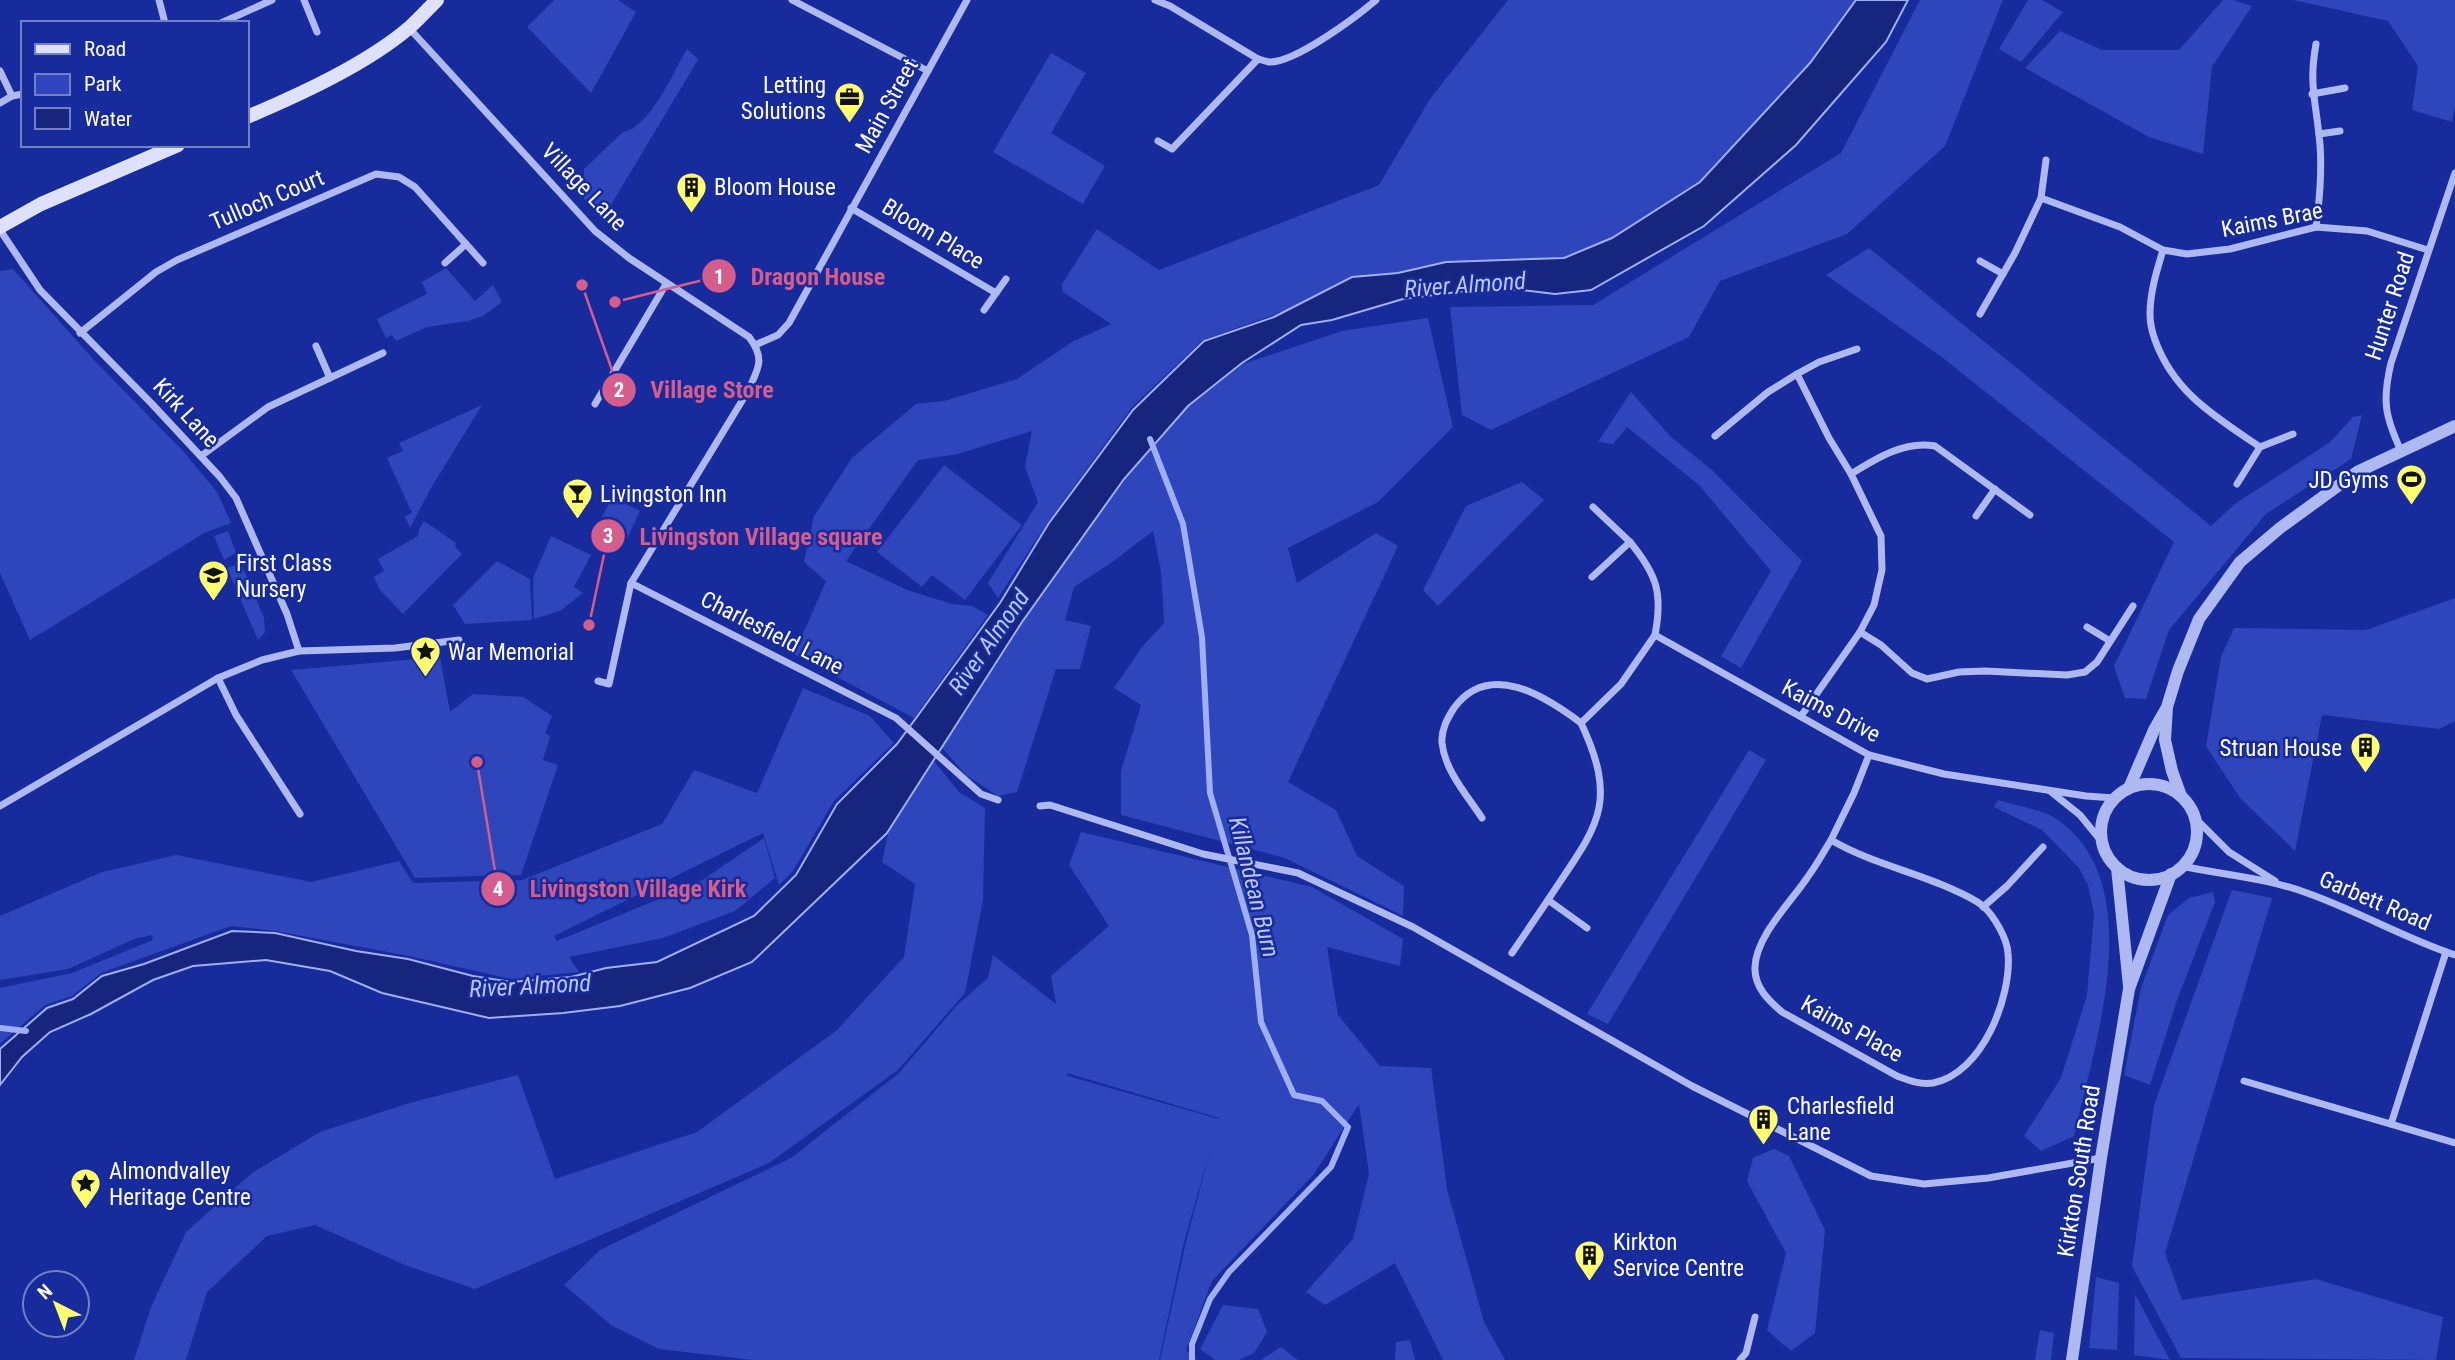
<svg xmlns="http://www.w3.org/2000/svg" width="2455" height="1360" viewBox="0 0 2455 1360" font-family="'Roboto Condensed',sans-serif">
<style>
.green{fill:#2e45bb;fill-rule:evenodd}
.water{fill:#16257e;stroke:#a0aff5;stroke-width:2}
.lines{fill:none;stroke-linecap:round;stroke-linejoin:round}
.stream{stroke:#a0aff5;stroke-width:6}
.minor{stroke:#aeb9f2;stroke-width:7}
.tertiary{stroke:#aeb9f2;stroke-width:12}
.secondary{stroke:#dde1fc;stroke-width:14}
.labels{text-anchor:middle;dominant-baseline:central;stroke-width:5;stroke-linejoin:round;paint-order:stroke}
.poi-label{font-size:23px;fill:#fff;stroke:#172b9c;text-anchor:start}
.street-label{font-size:23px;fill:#fff;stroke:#172b9c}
.water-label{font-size:24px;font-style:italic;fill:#bac5f9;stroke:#172b9c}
.leader{fill:none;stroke:#d45d8c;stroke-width:2.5}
.callout-dot{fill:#d45d8c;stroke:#172b9c;stroke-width:2.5}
.mark-label{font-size:21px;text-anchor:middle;font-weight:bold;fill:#fff}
.callout-label{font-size:24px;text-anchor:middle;font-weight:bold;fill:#d45d8c;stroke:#172b9c;stroke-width:5;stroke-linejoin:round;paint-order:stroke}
</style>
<rect width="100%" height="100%" fill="#172b9c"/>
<g class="green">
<path d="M554 0H618L636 12 591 93 527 27Z"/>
<path d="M1508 0H1868L1716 180 1616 247 1449 285 1327 296 1203 340 1132 407 1048 522 998 598 988 583 1038 502 1025 467 1032 431 958 454 918 460 846 561 907 590 952 604 972 606 988 615 914 718 794 654 826 581 804 562 814 516 852 458 916 404 944 401 1017 379 1072 342 1111 324 1063 292 1062 284 1097 229 1159 270 1379 185 1430 99Z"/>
<path d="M1920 0H2003L1945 146 1847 234 1720 281 1689 337 1491 430 1462 415 1450 307 1593 305 1841 153Z"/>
<path d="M2028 0H2042L2063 12 2021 62 1999 49Z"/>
<path d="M2223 0H2233L2252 6 2212 67 2203 154 2149 137 2025 68 2060 31 2102 50H2179Z"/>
<path d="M2293 0H2455V106L2452 122 2412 110 2418 66 2388 21Z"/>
<path d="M687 49 698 59 693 68 603 218 584 199V169L623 132C650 128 673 72 687 49Z"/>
<path d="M1051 53 1086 73 1051 133 1105 166 1083 204 993 152Z"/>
<path d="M1869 248 2211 526 2236 503 2329 443 2353 417 2362 415 2351 459 2266 514 2169 630 2146 699 2125 698 2114 666 2174 542 1943 358 1826 275Z"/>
<path d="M446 268 475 301 493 285 502 302 483 316 468 321 427 327 396 341 392 335 386 338 377 319 427 294 422 282Z"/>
<path d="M13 269 93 359 183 451 217 492 231 523 204 533 30 640 0 573V271Z"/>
<path d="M1428 318 1453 427 1378 502 1288 548 1297 583 1376 533 1398 546 1288 782 1336 810 1357 856 1404 886 1403 916 1285 858 1121 815V771L1141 705 1114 688 1142 647 1164 623 1161 571 1153 531 1111 563 1074 587 1065 620 1091 626 1080 669H1056L1017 792 998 796 966 775 942 748 1022 622 1125 479 1188 407 1243 364 1342 331Z"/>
<path d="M1631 392 1670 436 1713 471 1802 561 1741 668 1721 656 1771 571 1699 485 1627 427 1613 444 1598 442Z"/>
<path d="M482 405 431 488 410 528 405 516 412 513 387 458 403 451 399 443Z"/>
<path d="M944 465 1022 525 965 600 932 575 922 587 877 552Z"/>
<path d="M1522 482 1544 500 1438 606 1423 590 1466 506Z"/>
<path d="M612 497 640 511 625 543 596 529Z"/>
<path d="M424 521 456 543 455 547 462 554 403 614 380 590 374 577 384 571 378 559 418 536 419 529Z"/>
<path d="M228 531 236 553 224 560 214 536Z"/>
<path d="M551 536 591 555 574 587 583 593 560 611 534 619 533 578Z"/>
<path d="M497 561 530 579 532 620 465 624 453 605Z"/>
<path d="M241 563 264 618 265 632 258 640 227 568Z"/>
<path d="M2455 598V721L2439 729 2322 715 2295 851 2240 798 2206 746 2221 657 2234 628 2366 630Z"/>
<path d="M440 657 450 712 473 694 523 697 552 716 545 733 550 736 543 760 558 765 521 875 415 878 291 670Z"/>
<path d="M803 688 870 716 894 743 834 801 793 871 779 885 763 833 554 936 557 941 698 883 764 838 775 878 735 911 663 938 569 957 579 972 511 979 409 956 275 931 231 926 101 973 72 996 45 1005 0 1044V988L72 973 153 940 152 935 134 939 68 969 0 980V916L102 872 176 855 311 882 399 861 413 883 522 880 662 824 694 770 757 793Z"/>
<path d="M1749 750 1766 760 1608 1024 1587 1014Z"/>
<path d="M934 761 959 792 985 808 983 900 965 993 898 1070 769 1163 475 1289 405 1265 315 1225 267 1236 207 1292 186 1360H134L151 1307 186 1232 252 1173 320 1132 406 1104 518 1075 555 1179 697 1132 836 1031 904 957 915 884 882 862 888 834Z"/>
<path d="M1998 800C2014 805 2045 810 2058 820 2150 885 2094 1046 2074 1136L2041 1151 2024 1136 2061 1078 2087 995 2094 914 2088 885 2079 868 2042 830 1994 807Z"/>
<path d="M1081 832 1312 887 1403 939 1400 966 1327 947 1338 1015 1380 1066 1431 1068 1447 1189 1484 1322 1505 1360H1443L1395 1263 1325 1305 1306 1292 1353 1239 1369 1174 1359 1104 1314 1174 1212 1281 1186 1350 1197 1360H1160L1186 1242 1210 1151 1184 1242 1159 1360H753L659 1349 611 1325 564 1285 600 1250 791 1158 899 1073 957 1005 988 978 993 955 1056 1004 1051 976 1109 926 1069 865ZM1067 1073 1219 1118V1119L1068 1076Z"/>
<path d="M2232 890 2272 898 2165 1253 2182 1300 2316 1279 2443 1317 2436 1360 2181 1358 2132 1266 2154 1105Z"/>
<path d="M2213 892 2215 902 2177 1000 2150 1085 2124 1075 2141 988 2168 915 2189 898Z"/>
<path d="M1774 1149 1789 1156 1825 1230 1815 1333 1791 1351 1767 1330 1786 1253 1747 1181 1753 1158Z"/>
<path d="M2096 1277 2119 1283 2117 1350 2089 1348Z"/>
<path d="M2135 1294 2170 1360 2134 1355Z"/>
<path d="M1223 1305 1258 1309 1267 1332 1254 1353 1239 1360H1215L1200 1349Z"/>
<path d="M2040 1330 2054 1333 2051 1360H2035Z"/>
<path d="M1410 1340 1415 1360H1395L1396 1342Z"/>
<path d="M1281 1347 1298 1360H1262V1359Z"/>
</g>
<path class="water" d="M1856 0H1908L1886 42 1796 145 1704 226 1591 290 1555 294 1522 290H1473L1403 299 1332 320 1301 325 1242 363 1188 406 1124 479 1022 622 887 833 752 962 690 988 620 1006 563 1013 489 1018 382 993 330 971 266 960 193 966 153 980 91 1014 50 1032 22 1057 0 1085V1049L47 1008 73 999 102 976 144 964 232 931 275 933 356 951 408 959 473 976 511 982 571 977 606 968 657 962 754 916 796 875 837 804 897 744 1000 603 1049 523 1133 410 1204 341 1274 317 1352 277 1398 273 1446 262 1564 258 1612 238 1700 182 1810 63Z"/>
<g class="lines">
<g class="stream">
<path d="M1150 439 1183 524 1202 637 1210 793 1252 935 1261 1022 1294 1095 1322 1101 1348 1127 1331 1167 1229 1272 1210 1299 1192 1344V1360"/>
<path d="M0 1028 26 1031"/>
</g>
<g class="minor">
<path d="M159 0 165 23"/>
<path d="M304 0 317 32"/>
<path d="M792 0 928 71"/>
<path d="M1155 0 1170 6 1258 59 1172 149 1158 141"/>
<path d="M221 23 272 0"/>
<path d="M409 28 595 231 629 258 749 337C766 359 758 369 748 391L631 583 609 684 598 681"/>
<path d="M2316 44C2309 82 2315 98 2319 135 2323 166 2320 197 2316 227"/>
<path d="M1258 59C1262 60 1265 61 1269 62 1295 63 1356 17 1376 0"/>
<path d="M0 71 12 96 23 94"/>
<path d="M2312 94 2345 88"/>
<path d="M0 103 12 96"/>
<path d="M2319 134 2340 131"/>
<path d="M2041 198 2046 160"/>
<path d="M851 208 996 293"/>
<path d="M0 230 40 290 152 404 220 477 236 498 287 614 299 651"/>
<path d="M2163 250C2157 270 2150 292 2150 314 2150 323 2152 332 2155 340 2174 393 2216 417 2260 447L2293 434"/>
<path d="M1980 261 2003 274"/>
<path d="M445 263 466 244"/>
<path d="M984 310 1006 279"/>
<path d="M1980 314 2015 253 2041 198 2120 227 2163 250 2187 254 2230 249 2316 227 2367 231 2428 250"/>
<path d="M80 333 156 272 177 260 376 174 399 177 415 187 483 263"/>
<path d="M755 345 778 335 789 323 967 0"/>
<path d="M316 346 330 378"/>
<path d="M1797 374 1819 362 1857 349"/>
<path d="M595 404 666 284"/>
<path d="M1715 436 1768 392 1797 374 1829 438 1851 474 1881 536 1882 570 1874 605 1860 632 1801 716"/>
<path d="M2401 451C2385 416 2382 401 2391 363L2455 173"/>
<path d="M201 456 268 407 383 353"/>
<path d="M1851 474C1875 459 1905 440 1935 446L2030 515"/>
<path d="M2237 484 2260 447"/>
<path d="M1593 507 1630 542"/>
<path d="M1976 516 1995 489"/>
<path d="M1592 577 1630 542C1657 575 1663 593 1655 635"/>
<path d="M631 583 896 718 981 794 998 800"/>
<path d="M2087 627 2110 641"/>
<path d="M1860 632 1881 645 1912 673 1927 679 1959 672 1985 671 2067 675 2085 672 2097 662 2133 606"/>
<path d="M218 678 236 715 300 814"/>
<path d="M2050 791 2080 815 2102 842"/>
<path d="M0 806 218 678 262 660 299 651 395 648 459 640"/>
<path d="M1040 806 1050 805 1203 854 1298 873 1413 927 1692 1086 1871 1176 1924 1184 1988 1178 2101 1158"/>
<path d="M1482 818C1467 795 1445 771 1442 743 1441 730 1447 719 1454 708 1489 660 1545 696 1581 723"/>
<path d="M2195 818 2229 852 2275 881"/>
<path d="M1831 840C1823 853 1816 866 1807 878 1791 902 1756 936 1755 967 1754 987 1769 1001 1782 1012L1897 1076C1908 1080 1920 1085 1933 1083 1982 1074 2012 997 2008 953 2007 938 1994 916 1983 906 1972 897 1958 892 1945 886 1907 870 1867 861 1831 840L1854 793 1869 755"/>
<path d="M2182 866C2223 875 2267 878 2307 893 2358 911 2404 938 2455 955"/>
<path d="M1983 907 2007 886 2043 847"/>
<path d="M1587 928 1548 900C1594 829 1621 808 1581 723L1621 684 1655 635 1869 755 1944 774 2086 796 2114 798"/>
<path d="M1512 953 1548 900"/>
<path d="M2244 1081 2455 1143"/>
<path d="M2391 1124 2446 952"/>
<path d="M1740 1360 1746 1353 1755 1317"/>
</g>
<g class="tertiary">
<circle cx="2149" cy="832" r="48"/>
<path d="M2129 788 2154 730 2166 709"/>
<path d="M2181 796 2172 771 2165 740 2167 707 2178 671 2199 619 2240 562 2280 528 2357 472 2455 426"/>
<path d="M2117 868 2129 986"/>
<path d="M2072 1360 2101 1158 2129 989 2171 874"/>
</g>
<g class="secondary">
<path d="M247 117C299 95 367 64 410 27 419 19 428 9 437 0"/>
<path d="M0 227 41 204 178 145"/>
</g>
</g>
<defs>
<symbol id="office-pin" viewBox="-11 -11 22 30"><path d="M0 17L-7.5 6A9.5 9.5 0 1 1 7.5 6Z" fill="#ffff6f" stroke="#172b9c"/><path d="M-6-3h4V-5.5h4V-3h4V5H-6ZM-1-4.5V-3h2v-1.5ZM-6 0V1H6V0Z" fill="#111"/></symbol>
<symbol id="building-pin" viewBox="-11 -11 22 30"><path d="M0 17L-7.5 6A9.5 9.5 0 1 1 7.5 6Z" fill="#ffff6f" stroke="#172b9c"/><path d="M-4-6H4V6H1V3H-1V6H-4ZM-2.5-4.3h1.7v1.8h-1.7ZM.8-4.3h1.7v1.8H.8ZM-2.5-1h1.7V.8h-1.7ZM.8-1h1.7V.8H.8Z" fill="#111"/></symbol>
<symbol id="stadium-pin" viewBox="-11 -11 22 30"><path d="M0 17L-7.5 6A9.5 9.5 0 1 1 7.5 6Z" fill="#ffff6f" stroke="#172b9c"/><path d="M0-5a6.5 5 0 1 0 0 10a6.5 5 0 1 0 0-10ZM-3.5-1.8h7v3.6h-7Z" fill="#111"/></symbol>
<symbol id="bar-pin" viewBox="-11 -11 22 30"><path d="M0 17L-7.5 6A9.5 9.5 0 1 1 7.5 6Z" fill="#ffff6f" stroke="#172b9c"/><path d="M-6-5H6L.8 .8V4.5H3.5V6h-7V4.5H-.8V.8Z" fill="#111"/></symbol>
<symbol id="school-pin" viewBox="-11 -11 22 30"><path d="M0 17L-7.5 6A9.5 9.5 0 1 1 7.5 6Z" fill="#ffff6f" stroke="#172b9c"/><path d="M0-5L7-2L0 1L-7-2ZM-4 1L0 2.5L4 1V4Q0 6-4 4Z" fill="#111"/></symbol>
<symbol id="sight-pin" viewBox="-11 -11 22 30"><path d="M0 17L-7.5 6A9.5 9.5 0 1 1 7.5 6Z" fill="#ffff6f" stroke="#172b9c"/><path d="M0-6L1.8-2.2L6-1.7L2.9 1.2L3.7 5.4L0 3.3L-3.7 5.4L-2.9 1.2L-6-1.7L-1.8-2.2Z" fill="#111"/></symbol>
</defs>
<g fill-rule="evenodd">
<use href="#office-pin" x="832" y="80" width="35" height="47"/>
<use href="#building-pin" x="674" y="170" width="35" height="47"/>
<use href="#stadium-pin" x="2394" y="462" width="35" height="47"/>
<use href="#bar-pin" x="560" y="476" width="35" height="47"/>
<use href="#school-pin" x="196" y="558" width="35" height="47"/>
<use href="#sight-pin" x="408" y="634" width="35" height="47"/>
<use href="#building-pin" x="2348" y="730" width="35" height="47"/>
<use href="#building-pin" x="1746" y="1102" width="35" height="47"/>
<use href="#sight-pin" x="68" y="1166" width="35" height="47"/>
<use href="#building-pin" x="1572" y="1238" width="35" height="47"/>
</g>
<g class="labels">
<g class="poi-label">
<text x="826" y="85" text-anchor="end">Letting<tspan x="826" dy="26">Solutions</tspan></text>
<text x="714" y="187">Bloom House</text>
<text x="2389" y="480" text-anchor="end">JD Gyms</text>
<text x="600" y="494">Livingston Inn</text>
<text x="236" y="563">First Class<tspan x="236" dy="26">Nursery</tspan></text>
<text x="448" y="652">War Memorial</text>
<text x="2342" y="748" text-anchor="end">Struan House</text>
<text x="1787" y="1106">Charlesfield<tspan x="1787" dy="26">Lane</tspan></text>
<text x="109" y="1171">Almondvalley<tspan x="109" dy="26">Heritage Centre</tspan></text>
<text x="1613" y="1242">Kirkton<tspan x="1613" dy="26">Service Centre</tspan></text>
</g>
<g class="street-label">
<text transform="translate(887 106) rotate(-61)">Main Street</text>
<text transform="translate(584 187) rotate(46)">Village Lane</text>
<text transform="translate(267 200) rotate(-23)">Tulloch Court</text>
<text transform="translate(2272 220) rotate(-11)">Kaims Brae</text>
<text transform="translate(933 234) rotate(31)">Bloom Place</text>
<text transform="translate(2390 306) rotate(-72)">Hunter Road</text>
<text transform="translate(186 413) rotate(47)">Kirk Lane</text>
<text transform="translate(772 633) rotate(27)">Charlesfield Lane</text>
<text transform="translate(1831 711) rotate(28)">Kaims Drive</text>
<text transform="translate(2375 901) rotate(23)">Garbett Road</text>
<text transform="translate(1852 1029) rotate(29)">Kaims Place</text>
<text transform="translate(2079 1171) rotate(-81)">Kirkton South Road</text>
</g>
<g class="water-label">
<text transform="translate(1465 285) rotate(-4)">River Almond</text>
<text transform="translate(989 642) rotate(-55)">River Almond</text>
<text transform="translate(1254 887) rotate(76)">Killandean Burn</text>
<text transform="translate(530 986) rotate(-3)">River Almond</text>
</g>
</g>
<path class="leader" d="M615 302L719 276M582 285L619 390M589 625L608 536M477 762L498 889"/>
<g class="callout-dot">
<circle cx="615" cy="302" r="7"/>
<circle cx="582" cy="285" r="7"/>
<circle cx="589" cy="625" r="7"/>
<circle cx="477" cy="762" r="7"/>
<circle cx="719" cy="276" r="18"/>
<circle cx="619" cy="390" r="18"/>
<circle cx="608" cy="536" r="18"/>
<circle cx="498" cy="889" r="18"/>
</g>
<g class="mark-label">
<text x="719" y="284">1</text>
<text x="619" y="397">2</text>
<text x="608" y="543">3</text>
<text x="498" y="896">4</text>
</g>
<g class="callout-label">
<text x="818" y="285">Dragon House</text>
<text x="712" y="398">Village Store</text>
<text x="761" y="545">Livingston Village square</text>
<text x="638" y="897">Livingston Village Kirk</text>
</g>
<rect x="21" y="21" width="228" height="126" fill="#172b9c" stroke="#7480c4" stroke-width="2"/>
<rect x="35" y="44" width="35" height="10" fill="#dde1fc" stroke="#7480c4" stroke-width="2"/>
<text x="84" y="56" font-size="21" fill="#ffffff">Road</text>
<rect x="35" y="74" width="35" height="21" fill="#2e45bb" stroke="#7480c4" stroke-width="2"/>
<text x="84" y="91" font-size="21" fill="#ffffff">Park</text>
<rect x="35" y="108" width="35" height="21" fill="#16257e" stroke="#7480c4" stroke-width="2"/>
<text x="84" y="126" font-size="21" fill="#ffffff">Water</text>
<g transform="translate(56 1304) rotate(318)"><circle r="33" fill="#172b9c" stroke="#7480c4" stroke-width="2"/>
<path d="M0-5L12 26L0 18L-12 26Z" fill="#ffff6f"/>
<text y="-10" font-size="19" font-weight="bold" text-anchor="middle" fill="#ffffff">N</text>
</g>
</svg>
